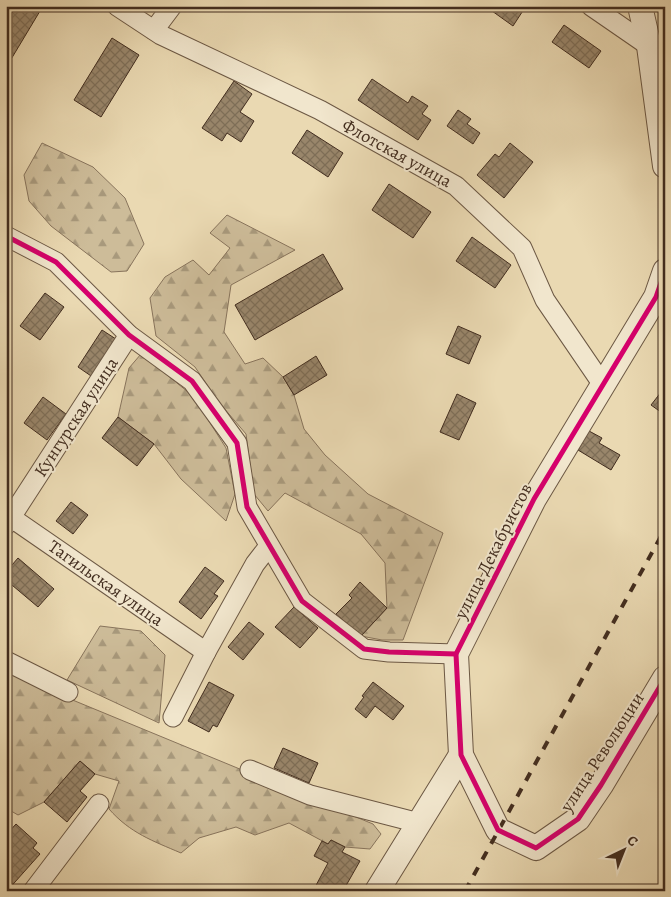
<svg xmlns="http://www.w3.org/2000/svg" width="671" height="897" viewBox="0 0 671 897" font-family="Alegreya,serif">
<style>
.forest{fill:url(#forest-firs);stroke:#88745c}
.building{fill:url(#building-cross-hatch);stroke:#422d1f}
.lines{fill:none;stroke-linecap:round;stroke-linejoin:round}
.minor-casing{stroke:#6c5844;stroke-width:21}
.tertiary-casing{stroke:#6c5844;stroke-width:26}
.minor{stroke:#f1e6cd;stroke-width:19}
.tertiary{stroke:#f1e6cd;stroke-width:24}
.rail{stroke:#422d1f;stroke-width:4;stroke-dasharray:9 9;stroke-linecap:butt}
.cycleway-casing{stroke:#f1e6cd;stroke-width:8}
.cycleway{stroke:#d6006c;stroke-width:5}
.labels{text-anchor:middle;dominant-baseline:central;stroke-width:4;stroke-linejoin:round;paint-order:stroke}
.street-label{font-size:18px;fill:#422d1f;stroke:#f1e6cd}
</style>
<defs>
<pattern id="forest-firs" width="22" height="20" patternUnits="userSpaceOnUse" patternTransform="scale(1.25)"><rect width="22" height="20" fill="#cdbc99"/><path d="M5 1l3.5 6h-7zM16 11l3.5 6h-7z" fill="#a8997c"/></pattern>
<pattern id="building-cross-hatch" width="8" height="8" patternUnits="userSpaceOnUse" patternTransform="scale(1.25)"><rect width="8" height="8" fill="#99866b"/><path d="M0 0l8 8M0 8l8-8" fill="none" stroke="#7e6e57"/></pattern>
</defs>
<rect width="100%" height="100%" fill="#ead9b2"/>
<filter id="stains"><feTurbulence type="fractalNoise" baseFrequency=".004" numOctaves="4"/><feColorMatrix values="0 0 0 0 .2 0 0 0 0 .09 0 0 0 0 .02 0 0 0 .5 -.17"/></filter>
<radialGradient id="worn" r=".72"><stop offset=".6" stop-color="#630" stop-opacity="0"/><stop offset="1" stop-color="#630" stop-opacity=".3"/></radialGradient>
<g class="forest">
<path d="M42 143 93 167 125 198 144 244 127 271 111 272 51 226 29 201 24 175Z"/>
<path d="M227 215 295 250 231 285 224 332 245 364 263 358 283 377 294 395 304 429 325 455 368 494 443 533 403 640H382L361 636 387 608 385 563 361 534 285 493 268 511 254 494 246 434 217 400 195 367 156 336 150 298 165 277 193 260 209 275 230 248 210 233Z"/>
<path d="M141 354 193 396 226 448 235 494 226 521 181 479 154 444 118 417 129 368Z"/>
<path d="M100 626 141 631 165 655 159 723 67 680Z"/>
<path d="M6 675H12L373 824 381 834 370 849 345 847 331 840 328 844 289 823 255 835 236 827 199 838 181 853C153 841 130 833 109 809L119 781 95 774 80 761 44 802 18 815 6 808Z"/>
</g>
<g class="building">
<path d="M6 6H43L7 66H6Z"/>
<path d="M485 6H526L513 26Z"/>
<path d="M564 25 601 51 589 68 552 42Z"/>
<path d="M112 38 139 55 101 117 74 100Z"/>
<path d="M372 79 408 103 412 96 428 106 422 114 431 120 418 140 358 100Z"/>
<path d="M234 81 252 94 240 112 254 121 241 142 227 133 222 141 202 128Z"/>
<path d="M458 110 471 119 467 124 480 133 473 144 447 126Z"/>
<path d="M307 130 343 153 328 177 292 153Z"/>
<path d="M510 143 533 162 504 198 477 175 495 154 499 157Z"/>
<path d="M389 184 431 212 413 238 372 210Z"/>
<path d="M472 237 511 265 495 288 456 261Z"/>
<path d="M323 254 343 289 255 340 235 305Z"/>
<path d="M45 293 64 307 40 340 20 326Z"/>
<path d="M458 326 481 336 469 364 446 354Z"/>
<path d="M102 330 119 341 94 378 78 367Z"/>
<path d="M316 356 327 375 294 395 283 377Z"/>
<path d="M665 387V415L651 405Z"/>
<path d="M457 394 476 403 459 440 440 432Z"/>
<path d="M43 397 66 414 47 440 24 423Z"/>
<path d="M118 417 154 444 137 466 102 438Z"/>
<path d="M589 431 602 438 599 443 620 455 611 470 578 450Z"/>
<path d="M71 502 88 515 73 534 56 521Z"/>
<path d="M18 558 54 589 38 607 6 580V572Z"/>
<path d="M205 567 224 581 214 594 218 596 201 619 179 602Z"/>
<path d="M360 582 387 608 361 636 336 614 352 598 349 595Z"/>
<path d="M294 607 318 628 300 648 275 627Z"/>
<path d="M249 622 264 634 243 660 228 647Z"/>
<path d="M209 682 234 695 217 727 213 725 209 732 188 721Z"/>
<path d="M373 682 404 706 393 720 375 706 366 718 355 709 364 697 362 696Z"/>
<path d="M283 748 318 763 309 783 274 768Z"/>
<path d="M80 761 95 774 80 791 87 797 67 822 44 802Z"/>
<path d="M16 824 37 843 33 848 40 854 7 891 6 835Z"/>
<path d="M331 840 345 847 342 852 360 861 343 891H317L314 889 328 863 314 856 322 841 328 844Z"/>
</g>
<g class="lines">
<defs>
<g id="minor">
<path d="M117 6 161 35 320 110 456 186 522 248 545 300 603 385"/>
<path d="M591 6 649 46"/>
<path d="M154 30 172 6"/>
<path d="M6 236 56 262 129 335 192 381 237 443 247 507 302 601 364 649 389 652 456 654"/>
<path d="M6 514 206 652"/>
<path d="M6 525 129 335"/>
<path d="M6 661 68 692"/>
<path d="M173 717 206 652 255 564 269 546"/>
<path d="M250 770 310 795 419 823"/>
<path d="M33 891 99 804"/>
</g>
<g id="tertiary">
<path d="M640 6 649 46 665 166"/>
<path d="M665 271 656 297 534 499 456 654 461 755 498 830 536 848 578 819 601 785 665 678"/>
<path d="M377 891 461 755"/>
</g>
</defs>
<use href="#minor" class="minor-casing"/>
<use href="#tertiary" class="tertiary-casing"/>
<use href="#minor" class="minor"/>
<use href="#tertiary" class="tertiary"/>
<path class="rail" d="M465 891 665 529"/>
<defs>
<g id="cycleway">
<path d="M6 236 56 262 129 335 192 381 237 443 247 507 302 601 364 649 389 652 456 654"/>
<path d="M665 271 656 297 534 499 456 654 461 755 498 830 536 848 578 819 601 785 665 678"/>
</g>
</defs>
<use href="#cycleway" class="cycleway-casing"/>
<use href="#cycleway" class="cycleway"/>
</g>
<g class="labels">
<g class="street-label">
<text transform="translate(397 153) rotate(29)">Флотская улица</text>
<text transform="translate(76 417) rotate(-57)">Кунгурская улица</text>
<text transform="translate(493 551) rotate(-63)">улица Декабристов</text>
<text transform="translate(106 583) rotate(35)">Тагильская улица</text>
<text transform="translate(602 752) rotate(-57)">улица Революции</text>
</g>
</g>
<rect width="671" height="897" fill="none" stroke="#ead9b2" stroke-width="25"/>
<rect x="8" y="8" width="656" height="882" fill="none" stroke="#422d1f" stroke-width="2.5"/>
<rect x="12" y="12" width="646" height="872" fill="none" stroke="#422d1f"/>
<g transform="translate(624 850) rotate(43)" stroke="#f1e6cd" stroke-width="4" paint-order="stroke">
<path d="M0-4L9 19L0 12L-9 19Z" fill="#422d1f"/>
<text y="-8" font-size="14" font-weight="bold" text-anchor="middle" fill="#422d1f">С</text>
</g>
<rect width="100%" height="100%" filter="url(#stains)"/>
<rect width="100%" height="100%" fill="url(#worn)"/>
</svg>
